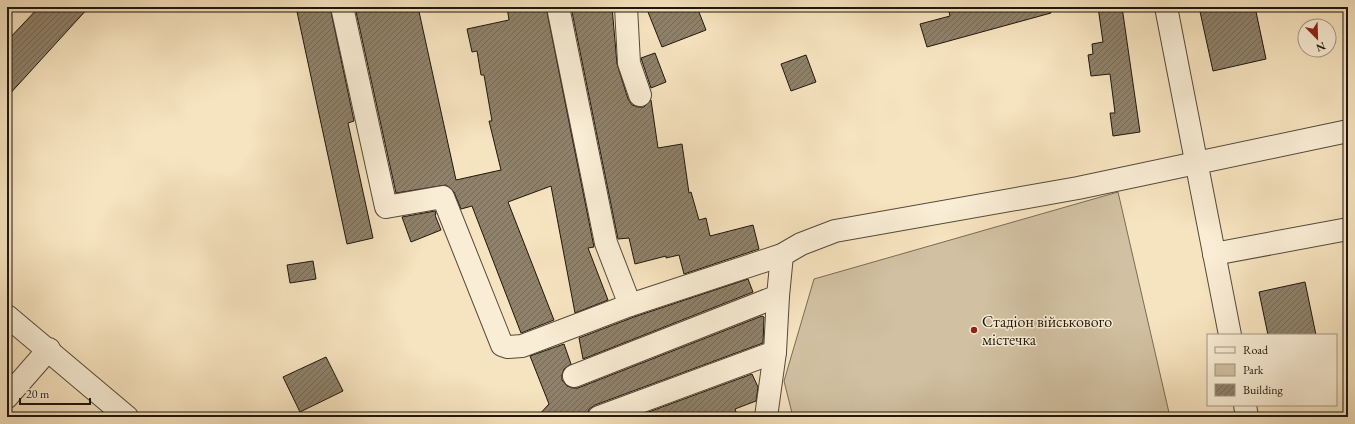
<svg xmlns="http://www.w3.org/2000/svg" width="1355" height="424" viewBox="0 0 1355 424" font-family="'EB Garamond',serif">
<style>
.green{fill:#d1c0a1;stroke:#786c57}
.building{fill:url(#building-hatch);stroke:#1f170d}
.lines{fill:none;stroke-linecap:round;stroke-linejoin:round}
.minor-casing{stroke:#554a3a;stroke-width:24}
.path{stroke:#1f170d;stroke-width:2.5;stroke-dasharray:1 2;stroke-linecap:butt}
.minor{stroke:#f9edd5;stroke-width:22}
.poi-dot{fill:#8f2418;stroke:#f9edd5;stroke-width:1.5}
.labels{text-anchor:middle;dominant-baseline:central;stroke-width:3;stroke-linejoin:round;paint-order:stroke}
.poi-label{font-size:16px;fill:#1f170d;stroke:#f9edd5;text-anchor:start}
</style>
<defs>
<pattern id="building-hatch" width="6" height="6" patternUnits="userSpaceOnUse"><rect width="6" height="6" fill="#8f816a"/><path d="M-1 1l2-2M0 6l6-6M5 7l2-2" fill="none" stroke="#746956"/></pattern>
</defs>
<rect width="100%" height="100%" fill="#f6e3bf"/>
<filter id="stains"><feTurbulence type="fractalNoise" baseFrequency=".005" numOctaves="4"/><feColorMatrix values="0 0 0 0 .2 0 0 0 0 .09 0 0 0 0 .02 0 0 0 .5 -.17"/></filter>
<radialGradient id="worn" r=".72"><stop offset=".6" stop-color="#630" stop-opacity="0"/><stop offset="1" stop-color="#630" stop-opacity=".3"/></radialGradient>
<path class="green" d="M1118 192 1170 417H793L784 381 814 279Z"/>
<g class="building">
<path d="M39 7H89L7 97V41Z"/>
<path d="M296 7H330L354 121 348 123 373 238 347 244Z"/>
<path d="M355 7H418L456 180 501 170 489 121H492L484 75H481L477 51 472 52 467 29 509 20 507 7H546L594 247 588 248 608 300 575 313 551 186 508 202 554 320 521 333 472 206 461 209 454 192 446 185 396 193Z"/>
<path d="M571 7H612L617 64 628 99 632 105 638 107H644L651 100 658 148 682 144 689 193 691 192 699 220 706 218 710 236 753 225 759 249 684 274 679 255 666 258V256L635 264 629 238 618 239Z"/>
<path d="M646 7H697L706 30 662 47Z"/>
<path d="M948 7H1050L1051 13 927 47 920 24 950 16Z"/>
<path d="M1098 7H1122L1140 132 1113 136 1110 113H1115L1110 74 1091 76 1088 55 1093 54 1092 44 1103 42Z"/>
<path d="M1199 7H1255L1266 59 1213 71Z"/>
<path d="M655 53 666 82 651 88 641 58Z"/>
<path d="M806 55 816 82 791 91 781 64Z"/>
<path d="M435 211 436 214 435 215 441 230 411 242 402 217Z"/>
<path d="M313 261 316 279 290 283 287 265Z"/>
<path d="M748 279 753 292 583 359 579 338 634 317Z"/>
<path d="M1305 282 1316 335H1268L1259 292Z"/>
<path d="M762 316 764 317 763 343 595 405 589 409 587 417H537L549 404 530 356 564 344 571 364 564 369 562 375V380L567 386 573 388H578Z"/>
<path d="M326 357 343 391 300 412 283 377Z"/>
<path d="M752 374 758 387 756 401 735 409 738 417H635Z"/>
</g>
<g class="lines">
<defs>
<g id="minor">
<path d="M342 7 386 207 443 197 502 345 508 347 522 346 630 305 606 243 558 7"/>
<path d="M626 7 629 63 640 95"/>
<path d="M1166 7 1230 335"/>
<path d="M1214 254 1348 229"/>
<path d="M630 305 782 255 801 244 835 231 1078 188 1348 131"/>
<path d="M7 316 127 417"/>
<path d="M574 376 778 296 782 255"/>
<path d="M7 397 49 349"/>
<path d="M1245 405 1247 417"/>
<path d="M599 417 775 352"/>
<path d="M766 417 775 352 778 296"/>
</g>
</defs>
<use href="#minor" class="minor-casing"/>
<path class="path" d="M1346 7 1348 18"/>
<use href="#minor" class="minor"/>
</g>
<circle class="poi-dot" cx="974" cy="330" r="4"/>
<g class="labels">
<g class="poi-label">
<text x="982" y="321">Стадіон військового<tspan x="982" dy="18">містечка</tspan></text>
</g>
</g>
<rect width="1355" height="424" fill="none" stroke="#f6e3bf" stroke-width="24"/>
<rect x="8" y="8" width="1339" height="408" fill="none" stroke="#1f170d" stroke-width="2"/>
<rect x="12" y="12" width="1331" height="400" fill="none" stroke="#1f170d"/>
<rect x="1207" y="334" width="130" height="72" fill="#f9edd5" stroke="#a29785"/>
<rect x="1215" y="347" width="20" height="6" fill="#f9edd5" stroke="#a29785"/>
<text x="1243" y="354" font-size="12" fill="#1f170d">Road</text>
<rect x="1215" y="364" width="20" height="12" fill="#d1c0a1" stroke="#a29785"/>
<text x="1243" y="374" font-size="12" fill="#1f170d">Park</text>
<rect x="1215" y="384" width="20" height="12" fill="url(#building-hatch)" stroke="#a29785"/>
<text x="1243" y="394" font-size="12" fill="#1f170d">Building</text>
<g transform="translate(1317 38) rotate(157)"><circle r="19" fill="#f9edd5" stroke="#a29785"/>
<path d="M0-3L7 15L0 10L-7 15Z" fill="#8f2418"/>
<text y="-6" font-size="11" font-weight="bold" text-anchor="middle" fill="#1f170d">N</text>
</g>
<path d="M20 398v6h70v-6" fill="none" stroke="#1f170d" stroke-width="2"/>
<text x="26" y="398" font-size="12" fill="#1f170d" stroke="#f9edd5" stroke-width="3" paint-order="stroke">20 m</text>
<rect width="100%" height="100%" filter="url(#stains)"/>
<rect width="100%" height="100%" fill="url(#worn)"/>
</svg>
